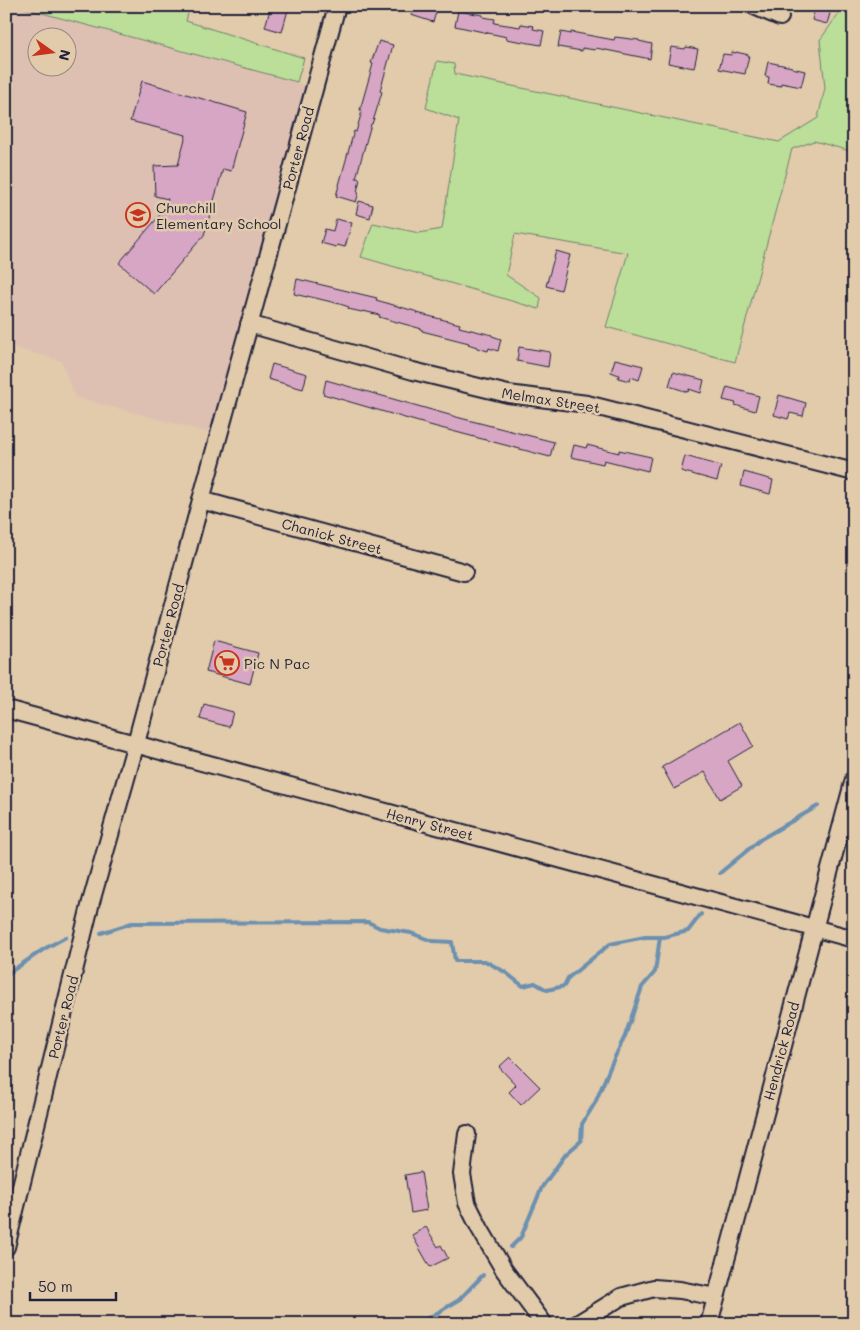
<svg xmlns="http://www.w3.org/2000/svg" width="860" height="1330" viewBox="0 0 860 1330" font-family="Mali,sans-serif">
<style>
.built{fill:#dec0b3;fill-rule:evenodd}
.green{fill:#bbde98;stroke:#6e806a}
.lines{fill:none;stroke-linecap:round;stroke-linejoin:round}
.stream{stroke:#6c90b0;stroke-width:4}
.building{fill:#d8a6c5;stroke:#22223b}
.minor-casing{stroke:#22223b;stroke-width:20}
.minor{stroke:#e1cbab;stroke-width:16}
.labels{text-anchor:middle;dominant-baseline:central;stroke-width:5;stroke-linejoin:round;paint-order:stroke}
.street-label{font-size:14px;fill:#22223b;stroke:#e1cbab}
.poi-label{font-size:14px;fill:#22223b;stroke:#e1cbab;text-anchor:start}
</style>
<rect width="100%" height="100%" fill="#e1cbab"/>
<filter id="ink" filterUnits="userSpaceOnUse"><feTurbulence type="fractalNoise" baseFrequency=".02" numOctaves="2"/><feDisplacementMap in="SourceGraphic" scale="10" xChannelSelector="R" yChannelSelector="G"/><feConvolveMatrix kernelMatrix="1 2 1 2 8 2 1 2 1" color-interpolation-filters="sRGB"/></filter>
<g filter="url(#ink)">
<path class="built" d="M6 6H16L306 85 210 433 75 397 61 361 6 345ZM38 38H68V68H38Z"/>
<g class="green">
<path d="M16 6H190L186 21 304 58 297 82Z"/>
<path d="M844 6H854V152L814 141 792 149 735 362 606 327 628 253 515 234 506 275 541 298 539 309 361 257 373 223 419 233 442 229 459 120 426 108 437 61 454 64 455 74 779 142 818 118 825 88 820 40Z"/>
</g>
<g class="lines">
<g class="stream">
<path d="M720 873 761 839 818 806"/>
<path d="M101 933 132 923 368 922 380 928 411 933 432 941 452 942 455 961H485L505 972 523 986 535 983 547 990 564 986 568 978 610 944 645 937H664L688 931 701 914"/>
<path d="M6 975 44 949 66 937"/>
<path d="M511 1247 521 1237 542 1187 566 1154 581 1141 582 1124 595 1103 611 1065 625 1036 642 987 655 972 660 937"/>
<path d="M415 1324 427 1319 459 1300 483 1275"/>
</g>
</g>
<g class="building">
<path d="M271 6H289L282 32 265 27Z"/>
<path d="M413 6H438L433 22 411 15Z"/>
<path d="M816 6H832L827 24 812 20Z"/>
<path d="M458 11 483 15V17L495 19 494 23 520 27 521 24 534 26 533 29 544 31 541 45 506 39 507 37 455 26Z"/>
<path d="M561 32 571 34V32L614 40 615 37 639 40V41L652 44 650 59 596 48 595 50 582 48V51L558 47Z"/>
<path d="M379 41 393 45 380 91 382 92 375 115 372 124H371L356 178 360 179 357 192H359L356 202 336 196 354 131 356 132 362 111 360 110 373 64 371 63Z"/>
<path d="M671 47 685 49 686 47 698 49 694 68 668 63Z"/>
<path d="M732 52 736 53V52L749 55 745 74 719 69 723 54 731 55Z"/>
<path d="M768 62 792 67V68L805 71 801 87 781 83V86L768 84 769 77 765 76Z"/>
<path d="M142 81 247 112 231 171 223 169 204 235 154 294 119 263 165 209 168 199 155 196 154 166 178 165 186 135 130 121Z"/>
<path d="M359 201 373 205 370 218 356 214Z"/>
<path d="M336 219 352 223 345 247 337 245 336 247 321 243 325 229 333 231Z"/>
<path d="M556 251 570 255 561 290 546 286Z"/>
<path d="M297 279 377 298 376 300 418 312 417 313 460 324 459 327 492 335V336L501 339 498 351 489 348 488 351 477 348V347L468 344 469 343 422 331V329L379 317 380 315 363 311 362 312 348 309 349 307 340 304 307 296V297L294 294Z"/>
<path d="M519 347 550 352 548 367 517 361Z"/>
<path d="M615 359 643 366 639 380 631 377 630 381 618 378 619 375 611 372Z"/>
<path d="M272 364 307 374 303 389 268 379Z"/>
<path d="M673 372 704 380 701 393 689 389 688 392 669 386Z"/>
<path d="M326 380 460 418 554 442 550 457 422 423 323 394Z"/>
<path d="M727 387 759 396 755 411 735 405 736 403 723 400Z"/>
<path d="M779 395 806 403 803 416 790 413 788 419 774 415Z"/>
<path d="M574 445 586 448 587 445 619 453V450L651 457 648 471 604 460 603 464 571 457Z"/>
<path d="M685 456 721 466 717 481 681 471Z"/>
<path d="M744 472 773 480 770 494 741 486Z"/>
<path d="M214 641 258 653 250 684 206 672Z"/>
<path d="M204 704 233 712 229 727 200 719Z"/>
<path d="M740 722 753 746 728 761 742 786 720 799 705 772 674 789 662 767Z"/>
<path d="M510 1057 540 1087 521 1105 509 1092 516 1085 499 1067Z"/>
<path d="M421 1172 427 1210 411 1213 405 1175Z"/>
<path d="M426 1227 438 1247 441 1245 448 1258 430 1267 412 1235Z"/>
</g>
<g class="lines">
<defs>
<g id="minor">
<path d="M754 6 780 17"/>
<path d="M249 324 413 371 508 394 587 404 854 472"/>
<path d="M201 500 464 572"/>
<path d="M6 709C289 783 571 865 854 939"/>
<path d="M467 1134 462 1174 467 1203 480 1229 504 1270 544 1324"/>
<path d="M6 1247 91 902 136 743 201 500 337 6"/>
<path d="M577 1324 621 1297 654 1288 680 1290 716 1297"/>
<path d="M709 1324 854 779"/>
</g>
</defs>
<use href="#minor" class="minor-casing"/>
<use href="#minor" class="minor"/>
</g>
</g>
<defs>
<symbol id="school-ring" viewBox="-11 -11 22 22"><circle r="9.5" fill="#e1cbab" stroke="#c8321e" stroke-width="1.5"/><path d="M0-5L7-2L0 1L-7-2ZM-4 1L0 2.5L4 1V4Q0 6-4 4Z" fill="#c8321e"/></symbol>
<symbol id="supermarket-ring" viewBox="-11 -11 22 22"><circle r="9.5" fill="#e1cbab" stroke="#c8321e" stroke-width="1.5"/><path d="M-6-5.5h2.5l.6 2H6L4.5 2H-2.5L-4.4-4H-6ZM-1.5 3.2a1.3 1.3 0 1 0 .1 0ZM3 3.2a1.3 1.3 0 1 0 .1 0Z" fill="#c8321e"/></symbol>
</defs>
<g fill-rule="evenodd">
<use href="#school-ring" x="124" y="201" width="28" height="28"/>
<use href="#supermarket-ring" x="213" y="649" width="28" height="28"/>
</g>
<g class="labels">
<g class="street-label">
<text transform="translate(298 148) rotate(-75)">Porter Road</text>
<text transform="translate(551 400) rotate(9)">Melmax Street</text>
<text transform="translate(332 536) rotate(15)">Chanick Street</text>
<text transform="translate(168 625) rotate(-75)">Porter Road</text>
<text transform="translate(430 824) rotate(15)">Henry Street</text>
<text transform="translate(63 1017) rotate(-76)">Porter Road</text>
<text transform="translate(781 1051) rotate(-75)">Hendrick Road</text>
</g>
<g class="poi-label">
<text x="156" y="207">Churchill<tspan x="156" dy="16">Elementary School</tspan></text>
<text x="244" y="663">Pic N Pac</text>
</g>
</g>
<rect width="860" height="1330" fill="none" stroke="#e1cbab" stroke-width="25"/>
<rect x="12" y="12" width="835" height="1305" fill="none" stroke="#22223b" stroke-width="2" filter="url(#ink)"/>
<g transform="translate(52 52) rotate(104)"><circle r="24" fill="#e1cbab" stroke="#95877e"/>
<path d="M0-4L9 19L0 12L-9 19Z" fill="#c8321e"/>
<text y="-8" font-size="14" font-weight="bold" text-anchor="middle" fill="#22223b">N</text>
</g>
<path d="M30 1292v8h86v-8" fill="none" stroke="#22223b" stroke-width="2.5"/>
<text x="38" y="1292" font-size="15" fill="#22223b" stroke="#e1cbab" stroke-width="4" paint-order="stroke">50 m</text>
</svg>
